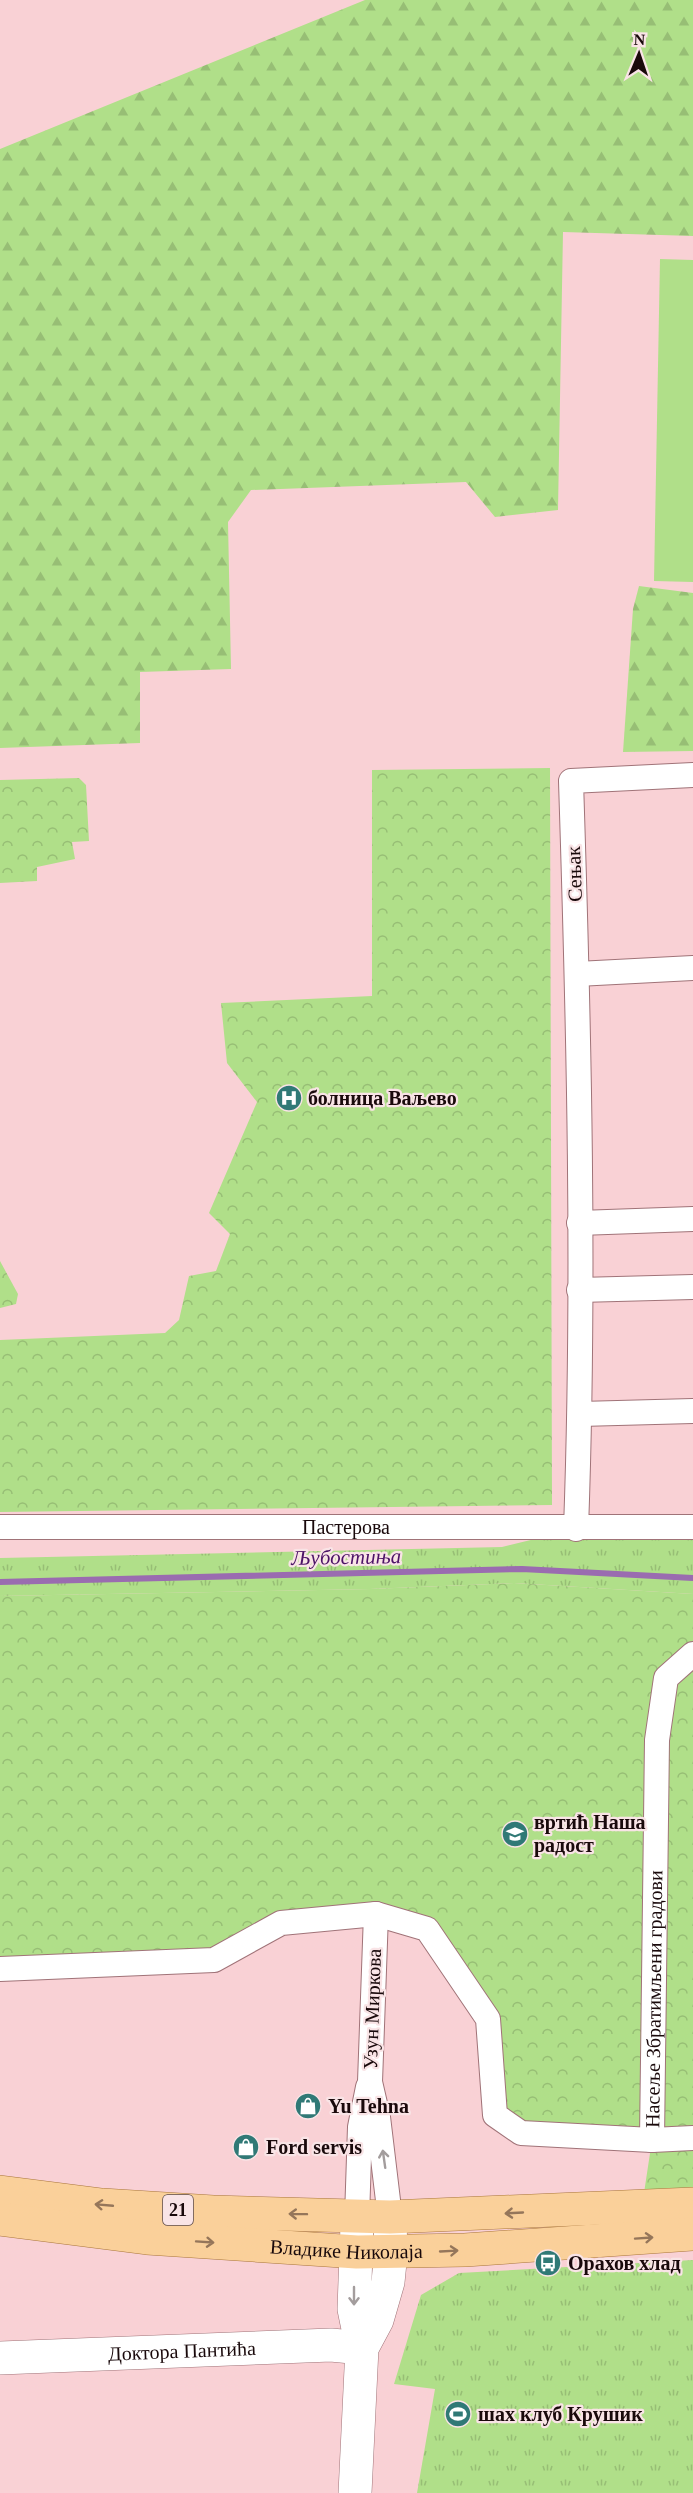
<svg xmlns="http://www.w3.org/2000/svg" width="693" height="2493" viewBox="0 0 693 2493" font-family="'Times New Roman',serif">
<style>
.grass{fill:url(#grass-tufts)}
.forest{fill:url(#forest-firs)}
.park{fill:url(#park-crowns)}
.pitch{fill:#b0df89}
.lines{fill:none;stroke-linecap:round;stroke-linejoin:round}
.stream{stroke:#9a6cb0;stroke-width:6}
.street-casing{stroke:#a07378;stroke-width:26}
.secondary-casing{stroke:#a07378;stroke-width:34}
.primary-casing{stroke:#a9763c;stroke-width:34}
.street{stroke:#fff;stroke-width:24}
.secondary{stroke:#fff;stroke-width:33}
.primary{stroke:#fad09a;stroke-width:33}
.oneway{stroke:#a39d9d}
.oneway2{stroke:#95765a}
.labels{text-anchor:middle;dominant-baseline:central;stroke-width:4.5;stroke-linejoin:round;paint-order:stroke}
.shield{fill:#f9e4e6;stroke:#5c4b4d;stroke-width:1.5}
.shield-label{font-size:18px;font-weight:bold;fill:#19090b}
.street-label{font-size:20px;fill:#19090b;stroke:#f9e4e6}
.poi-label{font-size:20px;font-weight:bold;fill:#19090b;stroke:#f9e4e6;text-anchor:start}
.water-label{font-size:21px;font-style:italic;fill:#4c1367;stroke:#f9e4e6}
</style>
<defs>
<pattern id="grass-tufts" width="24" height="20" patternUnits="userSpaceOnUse" patternTransform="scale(1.5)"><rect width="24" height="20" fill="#b0df89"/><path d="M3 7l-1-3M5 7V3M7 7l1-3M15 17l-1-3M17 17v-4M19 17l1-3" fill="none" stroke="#97be75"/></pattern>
<pattern id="forest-firs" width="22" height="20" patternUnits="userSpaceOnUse" patternTransform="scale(1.5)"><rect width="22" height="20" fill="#b0df89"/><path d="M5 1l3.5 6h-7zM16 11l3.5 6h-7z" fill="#97be75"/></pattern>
<pattern id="park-crowns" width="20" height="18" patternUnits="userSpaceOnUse" patternTransform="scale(1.5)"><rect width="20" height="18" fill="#b0df89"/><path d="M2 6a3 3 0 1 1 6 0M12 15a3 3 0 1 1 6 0" fill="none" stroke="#97be75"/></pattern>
</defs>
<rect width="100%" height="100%" fill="#f9d1d5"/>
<g class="grass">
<path d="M693 1527V1594L514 1583 370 1589 0 1596V1558L502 1547 576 1529Z"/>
<path d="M693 2260V2493H417L435 2389 394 2384 421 2295 459 2273Z"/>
</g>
<g class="forest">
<path d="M365 0H693V236L563 232 558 510 495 517 466 482 251 490 228 522 231 669 140 672V743L0 748V149Z"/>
<path d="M639 586 693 593V751L623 752 633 609Z"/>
</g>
<g class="park">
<path d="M550 768 552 1505 0 1512V1340L165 1333 179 1320 189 1276 216 1271 230 1234 209 1213 257 1102 227 1063 221 1003 372 996V770Z"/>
<path d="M79 778 86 785 89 841 72 842 75 859 37 867V881L0 883V780Z"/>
<path d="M0 1261 18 1294 16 1304 0 1308Z"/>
<path d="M514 1583 693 1594V2191L644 2193 652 2140 521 2133 495 2115 488 2019 427 1929 281 1923 214 1960 0 1969V1596L370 1589Z"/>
</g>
<path class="pitch" d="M660 259 693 260V582L654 581Z"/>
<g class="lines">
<path class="stream" d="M0 1582 522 1569 693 1578"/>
<defs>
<g id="street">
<path d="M577 974 693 968"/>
<path d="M579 1223 693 1219"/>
<path d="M579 1290 693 1287"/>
<path d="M580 1414 693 1411"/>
<path id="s1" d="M0 1527H693"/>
<path d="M576 1529C585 1280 579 1030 571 781L693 775"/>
<path d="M376 1914 370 2082 378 2117 390 2217"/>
<path d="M0 1969 214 1960 281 1923 376 1914 427 1929 488 2019 495 2115 521 2133 652 2140 693 2138"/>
<path id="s2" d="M652 2140 657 1740 666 1678 693 1654"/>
<path d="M357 2217 360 2127 368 2087"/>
</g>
<g id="secondary">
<path d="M357 2225 354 2309 362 2348"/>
<path id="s3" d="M0 2358 331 2345 362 2348"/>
<path d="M355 2493 362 2348 377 2320 388 2282 391 2252 390 2222"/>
</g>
<g id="primary">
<path d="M0 2192 102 2205 213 2212 390 2217 693 2204"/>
<path id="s4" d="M0 2219 147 2238 357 2252 465 2250 693 2234"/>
</g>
</defs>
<use href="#street" class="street-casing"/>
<use href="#secondary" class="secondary-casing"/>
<use href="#primary" class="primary-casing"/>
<use href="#street" class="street"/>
<use href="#secondary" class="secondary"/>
<use href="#primary" class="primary"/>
</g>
<defs><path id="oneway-shaft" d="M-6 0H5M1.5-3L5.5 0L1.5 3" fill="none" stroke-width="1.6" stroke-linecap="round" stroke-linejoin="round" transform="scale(1.5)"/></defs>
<g class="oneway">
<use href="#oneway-shaft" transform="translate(384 2159) rotate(-98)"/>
<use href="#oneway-shaft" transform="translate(354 2296) rotate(90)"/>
</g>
<g class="oneway2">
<use href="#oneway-shaft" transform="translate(104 2205) rotate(-175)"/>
<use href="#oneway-shaft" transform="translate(514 2213) rotate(177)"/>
<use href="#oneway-shaft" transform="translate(298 2214) rotate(-179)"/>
<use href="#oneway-shaft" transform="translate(644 2238) rotate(-4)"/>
<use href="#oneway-shaft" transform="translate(205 2242) rotate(4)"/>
<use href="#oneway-shaft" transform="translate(449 2251) rotate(-3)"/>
</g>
<defs>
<symbol id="hospital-disc" viewBox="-11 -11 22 22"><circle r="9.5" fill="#307976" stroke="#f9e4e6"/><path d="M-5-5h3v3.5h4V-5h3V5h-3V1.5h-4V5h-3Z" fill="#fff"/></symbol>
<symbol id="school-disc" viewBox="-11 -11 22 22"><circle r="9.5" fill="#307976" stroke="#f9e4e6"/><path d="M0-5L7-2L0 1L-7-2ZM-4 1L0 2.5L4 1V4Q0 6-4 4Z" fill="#fff"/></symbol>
<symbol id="shop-disc" viewBox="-11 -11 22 22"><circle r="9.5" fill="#307976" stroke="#f9e4e6"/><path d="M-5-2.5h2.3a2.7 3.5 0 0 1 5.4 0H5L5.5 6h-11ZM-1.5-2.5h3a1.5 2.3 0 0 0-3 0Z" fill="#fff"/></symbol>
<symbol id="bus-disc" viewBox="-11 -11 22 22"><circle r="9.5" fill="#307976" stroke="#f9e4e6"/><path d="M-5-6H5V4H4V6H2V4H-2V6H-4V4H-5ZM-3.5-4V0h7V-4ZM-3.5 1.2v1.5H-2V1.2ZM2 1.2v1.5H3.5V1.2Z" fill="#fff"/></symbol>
<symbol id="stadium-disc" viewBox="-11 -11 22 22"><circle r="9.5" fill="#307976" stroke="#f9e4e6"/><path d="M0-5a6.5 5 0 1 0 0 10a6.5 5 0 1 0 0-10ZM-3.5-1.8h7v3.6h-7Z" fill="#fff"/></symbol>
</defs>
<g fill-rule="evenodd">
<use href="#hospital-disc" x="274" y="1083" width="30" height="30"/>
<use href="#school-disc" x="500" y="1819" width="30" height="30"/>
<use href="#shop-disc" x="293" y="2091" width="30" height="30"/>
<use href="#shop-disc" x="231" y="2132" width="30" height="30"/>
<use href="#bus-disc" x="533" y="2248" width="30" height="30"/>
<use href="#stadium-disc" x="443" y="2399" width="30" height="30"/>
</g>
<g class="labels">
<rect class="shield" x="163" y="2195" width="30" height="30" rx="4.5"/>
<g class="shield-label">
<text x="178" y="2210">21</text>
</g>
<g class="street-label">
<text transform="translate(574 874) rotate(-92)">Сењак</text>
<text stroke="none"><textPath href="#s1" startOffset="346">Пастерова</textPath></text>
<text stroke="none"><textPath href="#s2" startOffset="141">Насеље Збратимљени градови</textPath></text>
<text transform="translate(372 2009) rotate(-88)">Узун Миркова</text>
<text stroke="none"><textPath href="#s4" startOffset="348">Владике Николаја</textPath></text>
<text stroke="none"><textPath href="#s3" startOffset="182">Доктора Пантића</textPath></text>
</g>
<g class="poi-label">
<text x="308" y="1098">болница Ваљево</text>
<text x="534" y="1822">вртић Наша<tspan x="534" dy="23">радост</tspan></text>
<text x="328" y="2106">Yu Tehna</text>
<text x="266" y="2147">Ford servis</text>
<text x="568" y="2263">Орахов хлад</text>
<text x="478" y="2414">шах клуб Крушик</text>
</g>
<g class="water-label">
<text transform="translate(346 1557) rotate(-1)">Љубостиња</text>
</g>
</g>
<g transform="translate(639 54) rotate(2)" stroke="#f9e4e6" stroke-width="4.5" paint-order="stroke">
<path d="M0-4.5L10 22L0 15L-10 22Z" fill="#19090b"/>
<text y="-9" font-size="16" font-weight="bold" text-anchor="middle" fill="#19090b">N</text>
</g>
</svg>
